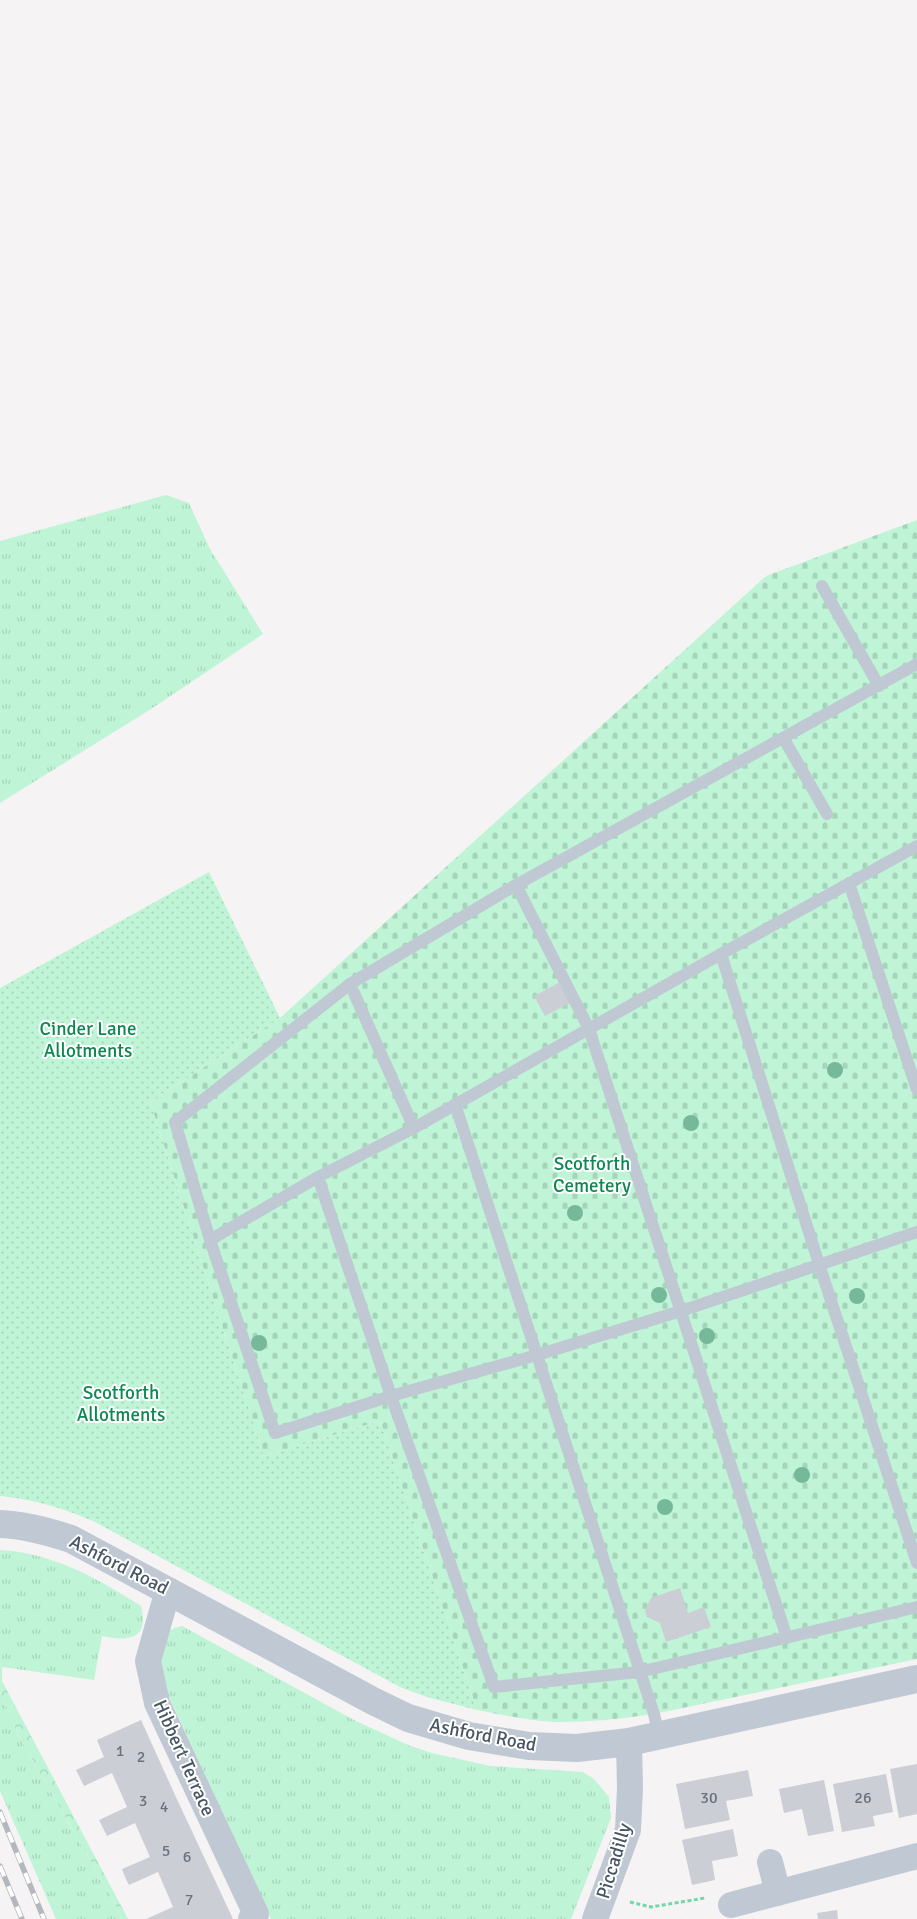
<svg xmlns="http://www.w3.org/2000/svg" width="917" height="1919" viewBox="0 0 917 1919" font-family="Signika,sans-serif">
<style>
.grass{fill:url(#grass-tufts)}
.forest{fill:url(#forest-crowns)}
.cemetery{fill:url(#cemetery-stones)}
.garden{fill:url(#garden-dots)}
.building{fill:#ccced5}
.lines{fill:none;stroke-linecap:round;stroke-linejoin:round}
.path{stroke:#73d7aa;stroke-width:3;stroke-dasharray:4 2.5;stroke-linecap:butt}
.service{stroke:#c0c9d3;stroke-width:12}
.minor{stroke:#c0c9d3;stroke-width:26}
.tertiary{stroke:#c0c9d3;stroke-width:28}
.rail-casing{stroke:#b4b7be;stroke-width:5.5}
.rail{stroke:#fff;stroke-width:4;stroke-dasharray:11;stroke-linecap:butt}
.tree{fill:#76b89a}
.labels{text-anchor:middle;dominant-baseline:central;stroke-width:4;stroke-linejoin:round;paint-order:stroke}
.number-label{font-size:16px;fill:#697380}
.park-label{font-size:19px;fill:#0e8851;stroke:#fff}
.street-label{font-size:19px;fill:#485563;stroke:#fff}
</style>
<defs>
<pattern id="grass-tufts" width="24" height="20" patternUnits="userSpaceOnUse" patternTransform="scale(1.25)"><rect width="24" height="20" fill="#bff5d6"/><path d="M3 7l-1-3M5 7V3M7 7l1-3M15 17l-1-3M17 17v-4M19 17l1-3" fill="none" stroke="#a6d4ba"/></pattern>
<pattern id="forest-crowns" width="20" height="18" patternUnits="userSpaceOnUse" patternTransform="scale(1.25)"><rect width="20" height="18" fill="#bff5d6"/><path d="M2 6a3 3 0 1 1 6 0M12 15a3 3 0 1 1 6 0" fill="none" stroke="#a6d4ba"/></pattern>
<pattern id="cemetery-stones" width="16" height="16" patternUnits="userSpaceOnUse" patternTransform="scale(1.25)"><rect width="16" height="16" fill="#bff5d6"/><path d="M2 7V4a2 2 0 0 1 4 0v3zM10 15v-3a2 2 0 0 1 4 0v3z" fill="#a6d4ba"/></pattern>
<pattern id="garden-dots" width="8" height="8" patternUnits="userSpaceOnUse" patternTransform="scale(1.25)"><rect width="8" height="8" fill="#bff5d6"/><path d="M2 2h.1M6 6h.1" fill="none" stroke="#a6d4ba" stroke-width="1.8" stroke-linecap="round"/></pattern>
</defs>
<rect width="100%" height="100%" fill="#f5f3f3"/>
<g class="grass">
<path d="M166 495 189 503 210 549 263 634 151 709 0 803V541Z"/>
<path d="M0 1550C53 1553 97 1578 141 1606 150 1639 128 1642 102 1636L94 1680 2 1667 0 1664Z"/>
<path d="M182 1626 354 1720 408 1745 432 1753 490 1766 583 1772 594 1779 609 1797 611 1818 571 1919H271L170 1699 162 1686 159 1645 166 1634 174 1628Z"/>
<path d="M0 1692 19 1736 114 1902 121 1919H56L0 1791Z"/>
</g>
<path class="forest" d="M0 1664 2 1667V1681L128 1919H121L114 1902 19 1736 0 1692Z"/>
<path class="cemetery" d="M917 520V1659L654 1714C622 1719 589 1722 557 1722 530 1721 503 1715 477 1710L380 1421 264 1456 150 1102 280 1018 766 576Z"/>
<path class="garden" d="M209 872 280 1018 150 1102 264 1456 380 1421 477 1710 427 1697 400 1687 93 1521C59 1507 36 1500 0 1496V988Z"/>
<g class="building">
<path d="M560 982 570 1003 545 1016 534 996Z"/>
<path d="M680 1588 688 1613 704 1607 711 1627 666 1642 660 1623 647 1617 645 1610 651 1598Z"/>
<path d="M141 1720 175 1795 233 1919H146L173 1907 158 1872 129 1885 125 1877 122 1869 150 1857 135 1823 107 1836 99 1820 127 1807 112 1773 84 1786 76 1770 104 1757 97 1740Z"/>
<path d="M917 1764V1814L899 1818 890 1769Z"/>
<path d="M748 1770 753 1796 726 1801 730 1820 685 1829 676 1784Z"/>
<path d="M886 1774 893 1812 873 1816 875 1826 842 1832 833 1784Z"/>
<path d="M824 1780 834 1831 808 1836 802 1809 784 1813 779 1789Z"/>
<path d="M733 1829 738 1856 712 1861 715 1880 692 1885 682 1840Z"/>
<path d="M837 1910 838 1919H818L817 1913Z"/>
</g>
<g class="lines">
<path class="path" d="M630 1902 651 1907 705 1898"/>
<g class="service">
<path d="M822 586 879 686"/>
<path d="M917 664 516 885 350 984 175 1122 210 1240 275 1433 391 1396 494 1687 639 1672 917 1607"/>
<path d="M784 739 827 814"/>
<path d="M849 883 917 1090"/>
<path d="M516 885 589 1029 787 1638"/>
<path d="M721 954 819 1264 917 1563"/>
<path d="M350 984 414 1128"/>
<path d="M455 1104 654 1714 659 1736"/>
<path d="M318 1177 391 1396 537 1355 681 1311 917 1232"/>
<path d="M210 1240 318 1177 414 1128 721 954 917 846"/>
</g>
<g class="minor">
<path d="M168 1590 148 1661 157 1703 256 1914 251 1919"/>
<path d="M770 1862 778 1893"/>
<path d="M731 1905 917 1856"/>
<path d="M595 1919 628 1830 630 1788 629 1742"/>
</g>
<path class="tertiary" d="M0 1524C25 1525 47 1531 71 1539L373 1701 408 1718 469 1736 529 1746 577 1748 629 1742 917 1679"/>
<defs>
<g id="rail">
<path d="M0 1812 44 1919"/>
<path d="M0 1866 22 1919"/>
</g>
</defs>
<use href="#rail" class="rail-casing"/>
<use href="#rail" class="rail"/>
</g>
<g class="tree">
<circle cx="835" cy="1070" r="8"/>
<circle cx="691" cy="1123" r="8"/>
<circle cx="575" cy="1213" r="8"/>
<circle cx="659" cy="1295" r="8"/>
<circle cx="857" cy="1296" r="8"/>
<circle cx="707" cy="1336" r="8"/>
<circle cx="259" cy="1343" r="8"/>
<circle cx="802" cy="1475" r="8"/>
<circle cx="665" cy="1507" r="8"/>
</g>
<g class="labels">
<g class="number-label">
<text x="120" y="1751">1</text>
<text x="141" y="1757">2</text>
<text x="709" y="1798">30</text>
<text x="863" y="1798">26</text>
<text x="143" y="1801">3</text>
<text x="164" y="1807">4</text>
<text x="166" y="1851">5</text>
<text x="187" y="1857">6</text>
<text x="189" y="1900">7</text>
</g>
<g class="park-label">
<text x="88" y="1029">Cinder Lane<tspan x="88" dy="22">Allotments</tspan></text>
<text x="592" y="1164">Scotforth<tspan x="592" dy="22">Cemetery</tspan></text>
<text x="121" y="1393">Scotforth<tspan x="121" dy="22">Allotments</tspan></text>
</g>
<g class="street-label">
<text transform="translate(119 1565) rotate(27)">Ashford Road</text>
<text transform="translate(483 1735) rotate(11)">Ashford Road</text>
<text transform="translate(184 1758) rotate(66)">Hibbert Terrace</text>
<text transform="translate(614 1861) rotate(-73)">Piccadilly</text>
</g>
</g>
</svg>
